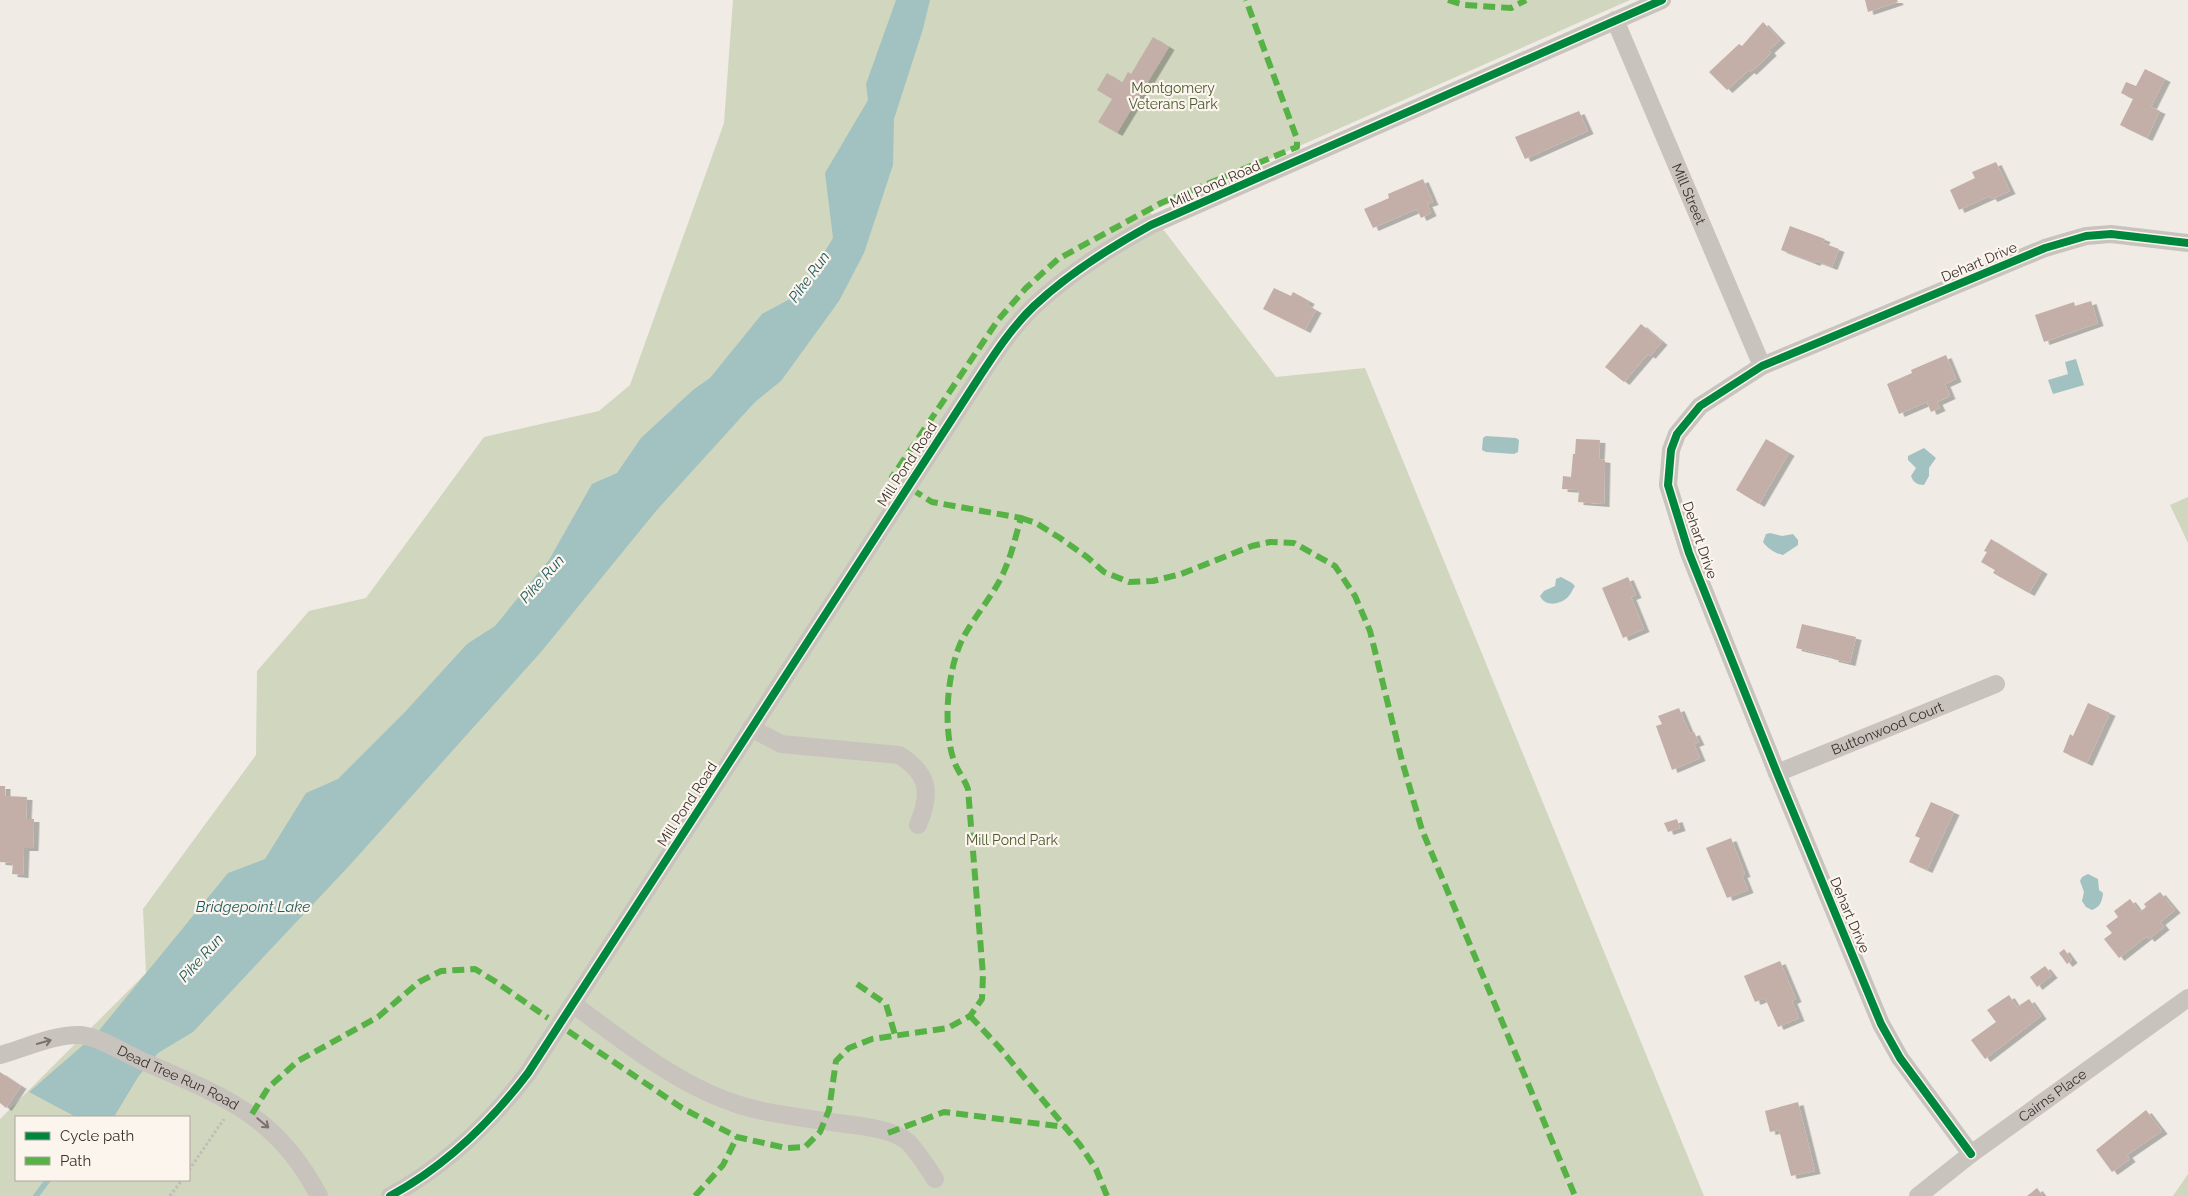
<svg xmlns="http://www.w3.org/2000/svg" width="2188" height="1196" viewBox="0 0 2188 1196" font-family="Raleway,sans-serif">
<style>
.green{fill:#d1d6bf;fill-rule:evenodd}
.water{fill:#a1c2c1}
.lines{fill:none;stroke-linecap:round;stroke-linejoin:round}
.stream{stroke:#a1c2c1;stroke-width:5.5}
.building{fill:#c3afa7;filter:url(#shadow)}
.path{stroke:#c2bbb6;stroke-width:3;stroke-dasharray:2.5 2.5;stroke-linecap:butt}
.minor{stroke:#c9c3be;stroke-width:18}
.quiet{stroke:#57b246;stroke-width:6;stroke-dasharray:12 6;stroke-linecap:butt}
.cycleway-casing{stroke:#fbf5ee;stroke-width:11}
.cycleway{stroke:#00873e;stroke-width:8}
.oneway{stroke:#7b726d}
.labels{text-anchor:middle;dominant-baseline:central;stroke-width:4.5;stroke-linejoin:round;paint-order:stroke}
.park-label{font-size:14px;fill:#4a5a2e;stroke:#fbf5ee}
.street-label{font-size:14px;fill:#3b302b;stroke:#fbf5ee}
.water-label{font-size:15px;font-style:italic;fill:#1f5a5e;stroke:#fbf5ee}
</style>
<defs>
<filter id="shadow"><feDropShadow dx="5.5" dy="3" stdDeviation="0" flood-color="#0004"/></filter>
</defs>
<rect width="100%" height="100%" fill="#f0ebe5"/>
<g class="green">
<path d="M733 0H1630L1150 212 1276 377 1365 368 1704 1196H0V1119L146 973 143 909 256 755 257 671 309 611 366 598 484 437 599 411 630 385 724 123ZM16 1117H189V1180H16Z"/>
<path d="M2188 497V543L2170 505Z"/>
<path d="M2188 1174V1196H2173Z"/>
</g>
<g class="water">
<path d="M896 0H930L923 29 894 119 893 165 864 253 839 301 781 381 755 402 656 511 541 652 349 866 193 1032 158 1053 138 1077 114 1117H76L29 1092 97 1033 228 873 265 859 306 793 338 779 404 713 467 644 495 626 549 560 592 484 617 473 641 438 693 390 710 378 762 314 799 294 833 238 825 173 868 100 866 84Z"/>
<path d="M2076 359 2084 385 2053 394 2048 380 2068 374 2065 362Z"/>
<path d="M1486 436 1516 438 1519 440 1518 452 1514 454 1486 452 1482 450 1483 438Z"/>
<path d="M1924 448 1936 458 1929 468V476L1924 485C1917 485 1913 482 1911 476L1916 468 1908 460V456Z"/>
<path d="M1770 533 1782 536 1793 534 1798 540V545L1783 555C1776 554 1767 548 1763 542L1766 534Z"/>
<path d="M1561 577 1572 583 1575 586C1572 590 1571 594 1568 597 1560 605 1545 607 1540 596L1544 591 1555 586 1556 579Z"/>
<path d="M2088 874 2098 879 2099 890 2103 893C2102 902 2100 907 2092 910L2086 907 2082 901 2084 892 2080 881 2082 877Z"/>
</g>
<g class="lines">
<path class="stream" d="M36 1196 48 1180"/>
</g>
<g class="building">
<path d="M1865 0H1897L1898 2 1868 12Z"/>
<path d="M1763 22 1780 40 1769 50 1771 53 1751 72 1749 70 1727 90 1709 72 1739 44 1742 46Z"/>
<path d="M1153 37 1169 47 1117 133 1098 122 1112 99 1097 90 1107 73 1122 83 1128 72 1131 74Z"/>
<path d="M2145 69 2165 79 2151 107 2160 111 2147 138 2120 125 2133 99 2121 93 2126 82 2136 86Z"/>
<path d="M1579 111 1588 131 1525 159 1515 137Z"/>
<path d="M1996 162 2010 191 1992 199 1990 196 1959 210 1950 190 1975 178 1972 172Z"/>
<path d="M1423 179 1433 202 1427 204 1431 213 1421 218 1417 209 1373 228 1364 209 1389 198 1388 194Z"/>
<path d="M1790 226 1825 239 1823 243 1839 249 1832 267 1816 261 1815 263 1781 250Z"/>
<path d="M1274 288 1291 296 1293 292 1309 301 1307 305 1316 310 1305 330 1263 309Z"/>
<path d="M2091 301 2098 323 2044 342 2035 315 2074 302 2075 306Z"/>
<path d="M1641 324 1662 342 1650 356 1648 354 1624 382 1605 367Z"/>
<path d="M1946 355 1956 379 1945 384 1950 396 1937 402 1940 408 1931 412 1927 402 1899 414 1887 384 1912 373 1911 370Z"/>
<path d="M1576 439 1600 440 1599 459 1605 460 1604 504 1578 502 1579 490 1562 489 1563 476 1571 477 1573 454H1575Z"/>
<path d="M1766 439 1789 453 1759 504 1736 490Z"/>
<path d="M1991 539 2042 571 2029 593 1993 573 1995 570 1981 562 1987 552 1984 551Z"/>
<path d="M1628 577 1636 595 1631 597 1644 629 1623 638 1602 588Z"/>
<path d="M1802 624 1856 637 1850 663 1833 659V657L1796 648Z"/>
<path d="M2088 703 2110 713 2087 763 2063 752 2070 734 2073 736Z"/>
<path d="M1679 708 1690 734 1694 732 1699 742 1694 744 1700 758 1672 770 1656 726 1662 724 1658 716Z"/>
<path d="M0 786H5V796L27 797 26 819H34L33 848H24L23 875 12 874 13 863 0 862Z"/>
<path d="M1931 802 1954 812 1927 870 1909 862 1920 838 1915 836Z"/>
<path d="M1677 819 1680 828 1668 832 1664 823Z"/>
<path d="M1731 838 1745 874 1742 875 1748 890 1727 898 1706 848Z"/>
<path d="M2160 892 2175 910 2160 922 2164 927 2149 939 2147 936 2119 958 2104 939 2112 933 2106 926 2118 917 2114 911 2130 899 2140 912 2146 907 2144 904Z"/>
<path d="M2064 949 2072 960 2067 964 2059 953Z"/>
<path d="M1780 961 1796 999 1792 1001 1799 1018 1778 1027 1765 998 1755 1002 1744 976Z"/>
<path d="M2045 966 2052 975 2037 987 2030 977Z"/>
<path d="M2009 995 2017 1007 2029 999 2041 1016 1985 1059 1971 1040 1996 1022 1987 1010Z"/>
<path d="M0 1072 21 1086 6 1108 0 1103Z"/>
<path d="M1798 1102 1815 1171 1791 1176 1779 1130 1770 1132 1765 1111Z"/>
<path d="M2146 1110 2162 1131 2127 1155 2130 1159 2112 1172 2096 1150Z"/>
<path d="M2037 1188 2043 1196H2027Z"/>
</g>
<g class="lines">
<g class="path">
<path d="M189 1170 224 1119"/>
<path d="M170 1196 182 1180"/>
</g>
<g class="minor">
<path id="s1" d="M1615 20 1762 366"/>
<path d="M751 728 781 744 899 755C930 774 931 794 918 825"/>
<path id="s2" d="M1777 773 1996 684"/>
<path d="M573 1004C619 1038 677 1084 731 1102 760 1113 793 1116 824 1121 847 1125 890 1126 908 1142 918 1152 927 1167 935 1179"/>
<path id="s3" d="M0 1055C25 1048 54 1034 81 1035 97 1036 124 1053 140 1060 220 1095 276 1113 319 1196"/>
<path d="M1971 1154 1900 1058 1881 1024 1777 773 1689 553 1668 485 1671 450 1677 434 1700 406 1762 366 2045 248 2086 236 2111 234 2188 243"/>
<path d="M390 1196C446 1166 490 1123 528 1073L978 379C995 353 1012 327 1034 306 1069 273 1109 248 1151 225L1662 0"/>
<path id="s4" d="M1918 1196 1971 1154 2188 998"/>
</g>
<g class="quiet">
<path d="M1448 0 1464 5 1511 8 1526 0"/>
<path d="M898 481 892 477 998 320 1026 288 1058 259 1161 203 1297 147V139L1246 0"/>
<path d="M1021 518 1036 523 1060 538 1087 557 1104 572 1129 582 1153 581 1181 574 1252 546 1270 542 1294 543 1335 566 1355 596 1370 631 1402 761 1422 830 1575 1196"/>
<path d="M857 984 886 1004 895 1035"/>
<path d="M970 1016 999 1047 1080 1145 1096 1169 1107 1196"/>
<path d="M568 1031 682 1108 737 1137 786 1148 805 1147 820 1132 829 1110 836 1061 849 1048 872 1039 948 1028 970 1016 982 999 983 975 968 789C964 778 956 769 953 758 943 725 947 669 963 638 975 615 995 594 1005 569 1012 553 1016 535 1021 518L932 502 916 492"/>
<path d="M252 1114 268 1088 298 1061 378 1017 419 982 441 971 475 969 496 982 548 1018"/>
<path d="M888 1133 944 1112 1065 1127"/>
<path d="M695 1196 723 1165 737 1137"/>
</g>
<defs>
<g id="cycleway">
<path d="M1971 1154 1900 1058 1881 1024 1777 773 1689 553 1668 485 1671 450 1677 434 1700 406 1762 366 2045 248 2086 236 2111 234 2188 243"/>
<path d="M390 1196C446 1166 490 1123 528 1073L978 379C995 353 1012 327 1034 306 1069 273 1109 248 1151 225L1662 0"/>
</g>
</defs>
<use href="#cycleway" class="cycleway-casing"/>
<use href="#cycleway" class="cycleway"/>
</g>
<defs><path id="oneway-shaft" d="M-6 0H5M1.5-3L5.5 0L1.5 3" fill="none" stroke-width="1.6" stroke-linecap="round" stroke-linejoin="round" transform="scale(1.25)"/></defs>
<g class="oneway">
<use href="#oneway-shaft" transform="translate(44 1042) rotate(-16)"/>
<use href="#oneway-shaft" transform="translate(263 1123) rotate(40)"/>
</g>
<g class="labels">
<g class="park-label">
<text x="1173" y="88">Montgomery<tspan x="1173" dy="16">Veterans Park</tspan></text>
<text x="1012" y="840">Mill Pond Park</text>
</g>
<g class="street-label">
<text transform="translate(1215 184) rotate(-24)">Mill Pond Road</text>
<text stroke="none"><textPath href="#s1" startOffset="189">Mill Street</textPath></text>
<text transform="translate(1979 262) rotate(-23)">Dehart Drive</text>
<text transform="translate(907 464) rotate(-57)">Mill Pond Road</text>
<text transform="translate(1700 540) rotate(71)">Dehart Drive</text>
<text stroke="none"><textPath href="#s2" startOffset="119">Buttonwood Court</textPath></text>
<text transform="translate(687 804) rotate(-57)">Mill Pond Road</text>
<text transform="translate(1850 915) rotate(67)">Dehart Drive</text>
<text stroke="none"><textPath href="#s3" startOffset="190">Dead Tree Run Road</textPath></text>
<text stroke="none"><textPath href="#s4" startOffset="168">Cairns Place</textPath></text>
</g>
<g class="water-label">
<text transform="translate(809 277) rotate(-54)">Pike Run</text>
<text transform="translate(542 579) rotate(-48)">Pike Run</text>
<text x="253" y="907">Bridgepoint Lake</text>
<text transform="translate(201 958) rotate(-48)">Pike Run</text>
</g>
</g>
<rect x="15" y="1116" width="175" height="65" fill="#fbf5ee" stroke="#aea6a0"/>
<rect x="25" y="1132" width="25" height="8" fill="#00873e" stroke="#aea6a0"/>
<text x="60" y="1141" font-size="15" fill="#3b302b">Cycle path</text>
<rect x="25" y="1157" width="25" height="8" fill="#57b246" stroke="#aea6a0"/>
<text x="60" y="1166" font-size="15" fill="#3b302b">Path</text>
</svg>
